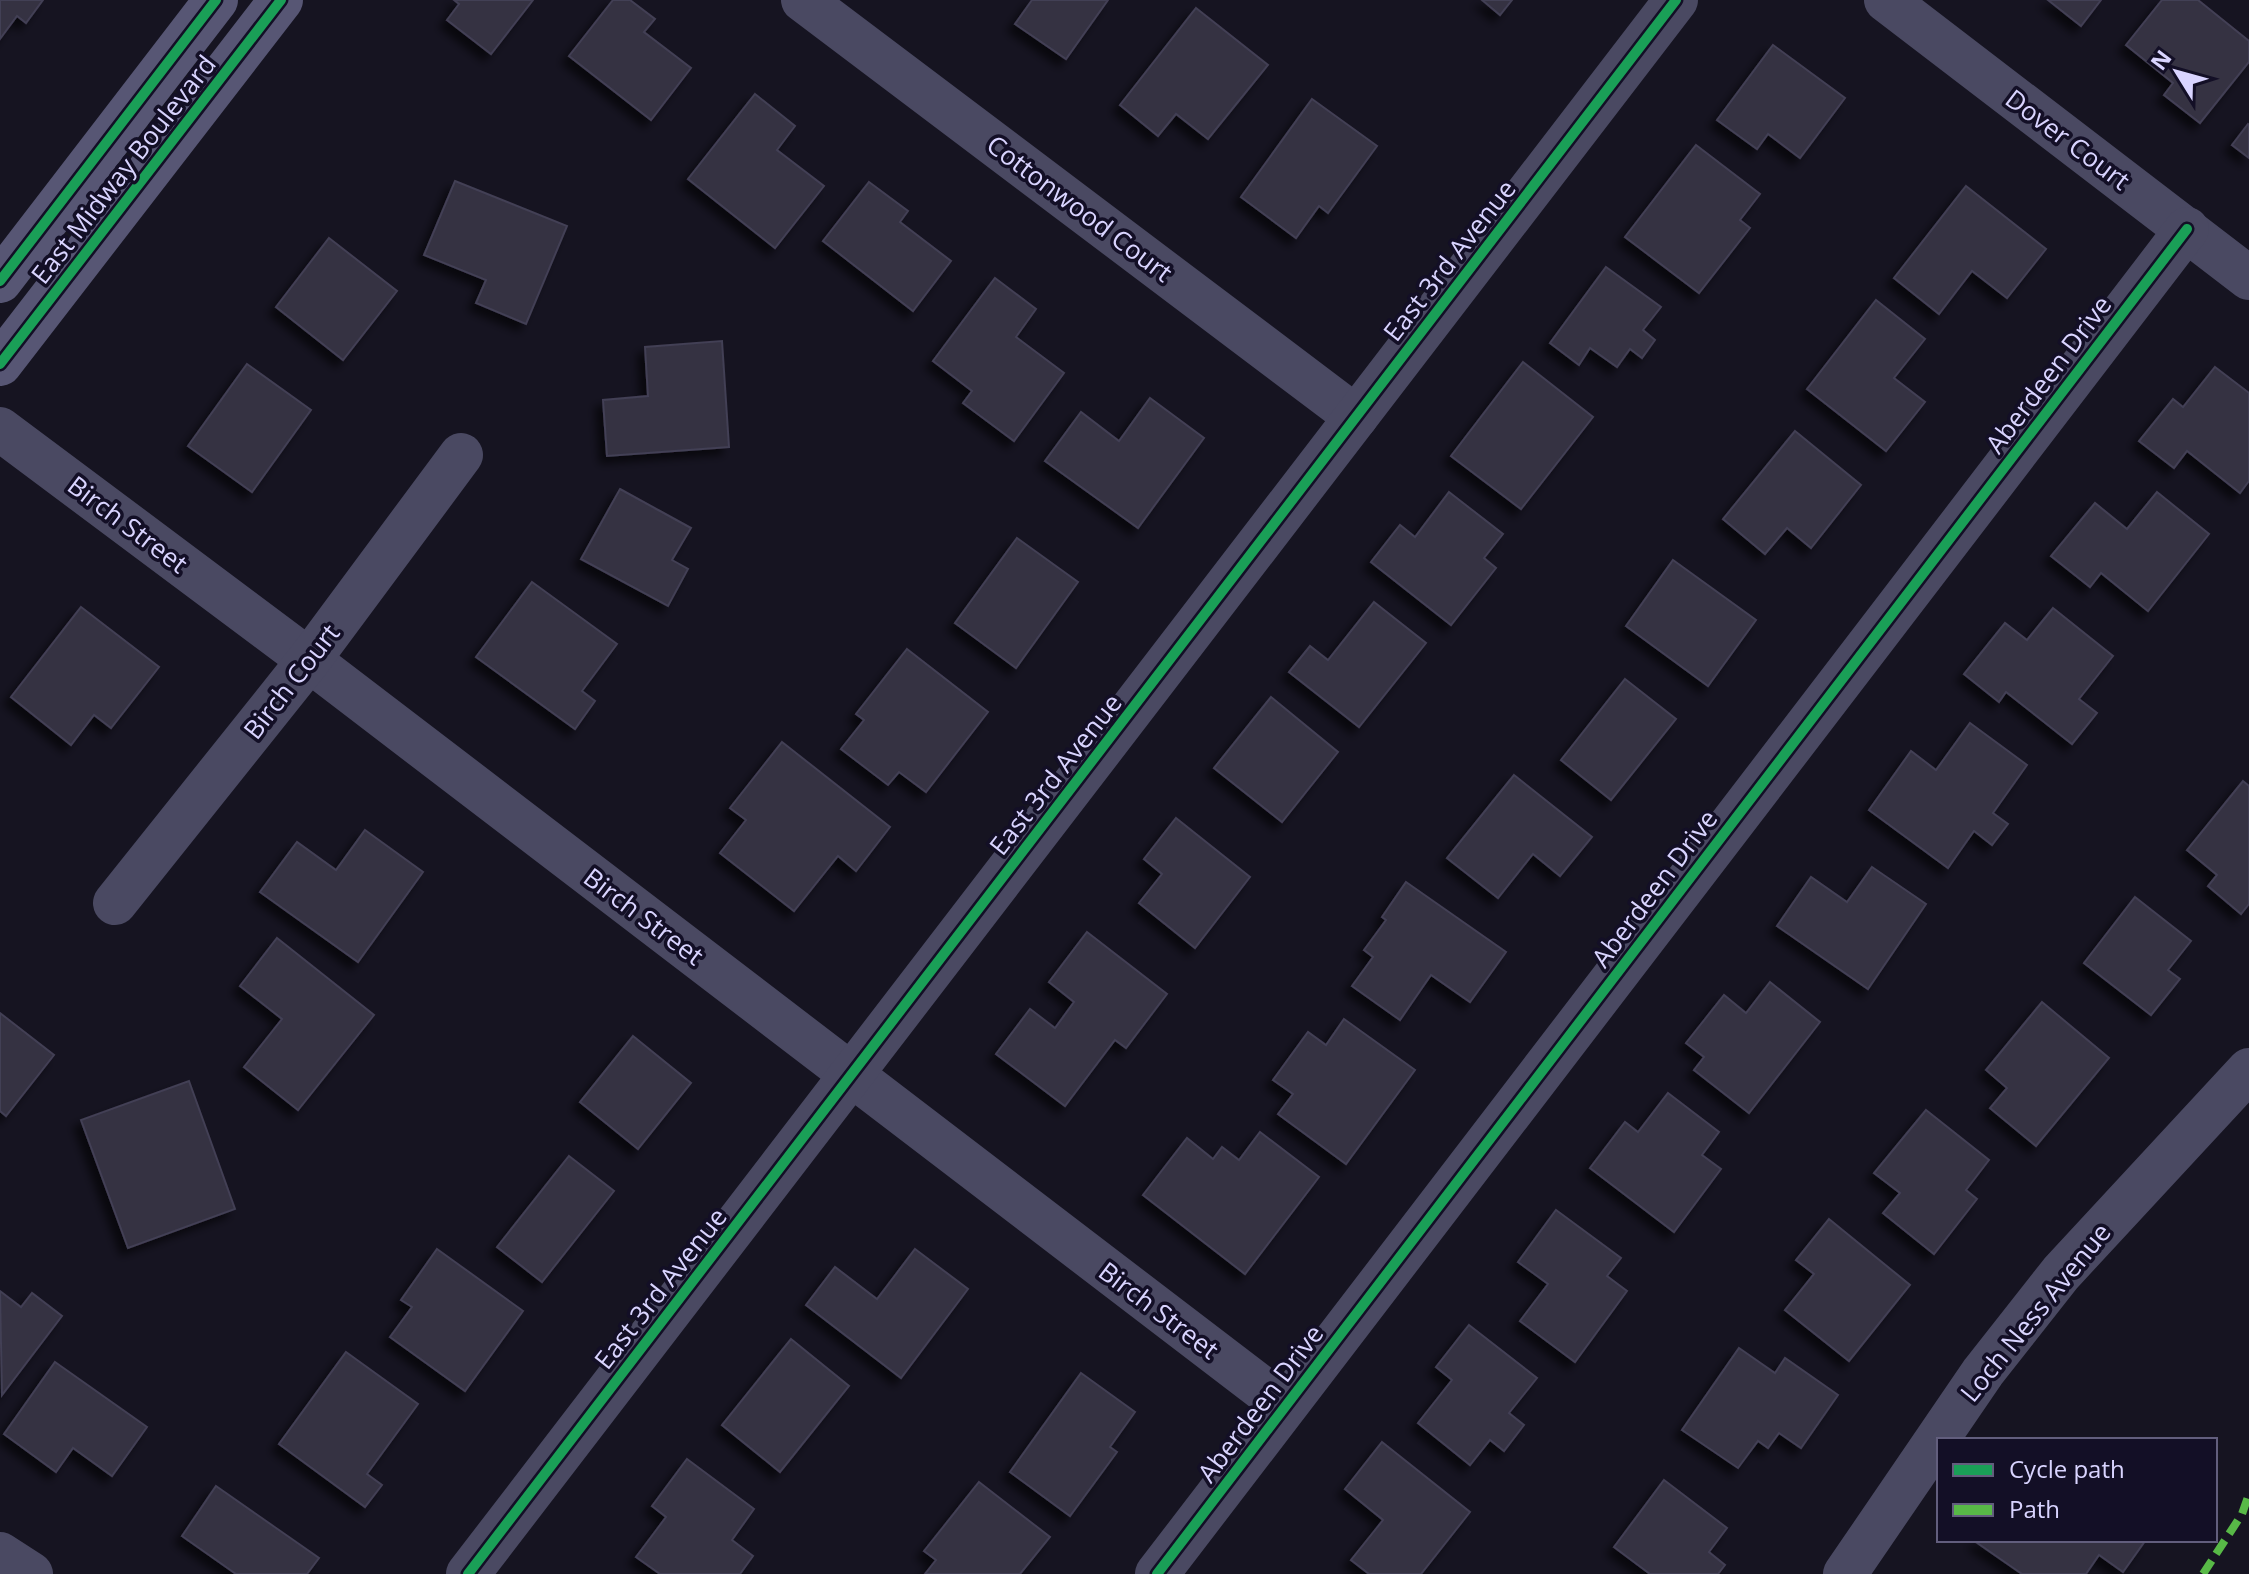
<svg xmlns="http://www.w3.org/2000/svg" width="2249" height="1574" viewBox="0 0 2249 1574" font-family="'Open Sans',sans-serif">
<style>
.building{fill:#343243;stroke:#433f54;stroke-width:2;filter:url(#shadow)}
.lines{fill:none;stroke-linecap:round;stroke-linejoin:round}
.street{stroke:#4a4962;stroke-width:44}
.secondary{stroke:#575674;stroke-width:44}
.quiet{stroke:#58b947;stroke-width:8;stroke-dasharray:16 8;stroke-linecap:butt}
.cycleway-casing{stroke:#130f26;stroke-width:15}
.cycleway{stroke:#1a9f57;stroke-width:10}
.labels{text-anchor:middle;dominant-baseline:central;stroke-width:7;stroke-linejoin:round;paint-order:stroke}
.street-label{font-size:26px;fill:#d9d4ff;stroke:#130f26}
</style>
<defs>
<filter id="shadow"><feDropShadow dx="-7" dy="7" stdDeviation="4" flood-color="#0009"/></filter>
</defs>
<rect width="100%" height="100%" fill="#161421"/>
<g class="building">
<path d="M0 0H43L26 23 17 16 0 39Z"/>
<path d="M454 0H533L491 54 447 20 459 4Z"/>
<path d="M613 0H630L655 19 644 32 691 68 651 120 569 56Z"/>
<path d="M1032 0H1108L1066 59 1015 24Z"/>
<path d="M1482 0H1512L1500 15Z"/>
<path d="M2048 0H2101L2081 26Z"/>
<path d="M2162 0H2198L2249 41V62L2200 123 2164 95 2173 83 2126 45Z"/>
<path d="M1196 8 1268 65 1208 139 1176 114 1158 136 1120 105Z"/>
<path d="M1773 45 1845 98 1800 158 1768 134 1757 149 1717 120Z"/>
<path d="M755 94 795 126 777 150 824 186 775 248 688 179Z"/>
<path d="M1312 99 1377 146 1328 213 1319 206 1296 238 1241 197Z"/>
<path d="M2248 124 2249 125V158L2232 145Z"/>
<path d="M1696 145 1760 194 1740 220 1750 228 1699 293 1625 237Z"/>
<path d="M455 181 567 226 526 324 476 303 486 280 424 255Z"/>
<path d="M869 182 908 211 900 222 951 261 913 311 823 241Z"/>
<path d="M1966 186 2046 249 2007 298 1972 271 1939 314 1894 278Z"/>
<path d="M329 238 397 291 343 360 276 307Z"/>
<path d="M1606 267 1661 307 1643 330 1655 340 1642 358 1630 349 1617 367 1590 348 1579 365 1550 343Z"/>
<path d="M995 278 1036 309 1016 337 1064 373 1014 441 963 403 972 391 933 361Z"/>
<path d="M1876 300 1925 339 1894 378 1925 402 1886 451 1807 389Z"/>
<path d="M722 341 729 447 607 456 603 400 648 396 645 347Z"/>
<path d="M1523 362 1593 417 1521 509 1451 456Z"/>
<path d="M247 364 311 410 252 492 188 446Z"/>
<path d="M2215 367 2249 393V481L2240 493 2187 451 2174 468 2139 441 2173 399 2183 407Z"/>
<path d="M1150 398 1204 438 1138 528 1045 461 1081 412 1119 441Z"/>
<path d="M1795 431 1861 485 1811 548 1787 528 1765 554 1723 519Z"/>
<path d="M620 489 691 528 672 560 688 569 668 606 581 559Z"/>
<path d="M1449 492 1503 534 1484 558 1496 568 1451 625 1371 562 1400 525 1415 537Z"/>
<path d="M2157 492 2209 534 2148 611 2101 573 2090 587 2051 556 2095 503 2127 529Z"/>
<path d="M1017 538 1078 582 1016 668 955 623Z"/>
<path d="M1673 560 1756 620 1708 686 1626 626Z"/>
<path d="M532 582 617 644 582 691 595 701 575 729 476 657Z"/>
<path d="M1374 602 1426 643 1359 727 1289 672 1310 646 1328 660Z"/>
<path d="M81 607 159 667 111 728 94 715 71 745 11 697Z"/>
<path d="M2053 608 2113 656 2079 699 2097 713 2072 744 2006 692 1999 702 1964 674 2005 623 2027 640Z"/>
<path d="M907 649 988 712 926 792 899 772 888 785 841 749 864 720 856 714Z"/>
<path d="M1625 679 1676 719 1611 800 1561 760Z"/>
<path d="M1271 697 1338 752 1282 822 1214 768Z"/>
<path d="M1970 723 2027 765 1993 813 2008 824 1992 845 1974 831 1948 868 1869 810 1911 751 1936 770Z"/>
<path d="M782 742 890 827 856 871 838 856 794 911 720 853 746 820 730 808Z"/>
<path d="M1514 775 1592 837 1560 876 1533 854 1498 898 1447 858Z"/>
<path d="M2243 781 2249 786V904L2241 914 2208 886 2217 875 2187 850Z"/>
<path d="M1176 818 1250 877 1195 948 1139 903 1162 874 1144 859Z"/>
<path d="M365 830 423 872 358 962 260 892 297 842 336 870Z"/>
<path d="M1872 867 1926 904 1868 989 1777 926 1811 877 1847 902Z"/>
<path d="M1406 882 1506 952 1470 1002 1431 975 1400 1020 1352 986 1373 957 1364 950 1386 920 1382 917Z"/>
<path d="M2135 897 2191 941 2168 970 2180 979 2151 1015 2084 963Z"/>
<path d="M1087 932 1167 994 1126 1048 1115 1040 1065 1106 996 1054 1030 1009 1055 1028 1074 1002 1049 982Z"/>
<path d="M277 938 374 1015 298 1110 244 1067 282 1019 240 986Z"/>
<path d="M1770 982 1820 1022 1749 1113 1694 1070 1704 1057 1686 1043 1724 995 1746 1013Z"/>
<path d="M2042 1002 2109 1058 2036 1146 1990 1108 2007 1088 1986 1070Z"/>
<path d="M0 1013 54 1055 6 1116 0 1111Z"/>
<path d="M1344 1019 1415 1070 1346 1164 1278 1114 1293 1094 1273 1080 1308 1032 1326 1045Z"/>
<path d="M633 1036 691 1083 638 1149 580 1102Z"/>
<path d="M189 1081 235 1209 128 1248 81 1120Z"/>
<path d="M1668 1093 1719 1132 1702 1155 1721 1169 1674 1232 1590 1168 1625 1122 1638 1132Z"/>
<path d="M1926 1110 1989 1160 1966 1190 1977 1199 1934 1254 1883 1213 1900 1193 1874 1173Z"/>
<path d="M1260 1132 1319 1177 1245 1274 1143 1195 1187 1138 1213 1159 1222 1147 1239 1160Z"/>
<path d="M569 1156 614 1191 542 1282 497 1247Z"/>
<path d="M1556 1210 1621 1258 1607 1276 1627 1291 1575 1362 1520 1321 1548 1284 1518 1262Z"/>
<path d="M1829 1219 1910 1285 1849 1361 1785 1310 1814 1274 1796 1260Z"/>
<path d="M437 1249 523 1311 465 1391 390 1337 412 1307 401 1300Z"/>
<path d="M915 1249 968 1289 901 1378 806 1305 835 1267 877 1299Z"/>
<path d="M0 1291 21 1307 32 1293 62 1316 2 1395Z"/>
<path d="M1469 1325 1537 1378 1509 1413 1524 1425 1504 1451 1490 1440 1470 1465 1418 1423 1452 1380 1436 1367Z"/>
<path d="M791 1339 849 1386 780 1472 722 1425Z"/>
<path d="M1739 1348 1775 1373 1785 1358 1838 1395 1801 1448 1779 1433 1768 1448 1758 1441 1738 1468 1682 1430Z"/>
<path d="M346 1352 418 1404 367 1474 382 1485 365 1507 279 1444Z"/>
<path d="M55 1362 147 1427 112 1476 73 1448 56 1472 4 1434Z"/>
<path d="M1081 1373 1135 1412 1110 1447 1117 1452 1070 1516 1010 1472Z"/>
<path d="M1382 1442 1470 1512 1421 1574H1369L1351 1560 1383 1520 1345 1489Z"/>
<path d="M687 1459 754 1509 732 1540 753 1556 740 1574H660L636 1557 666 1517 652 1506Z"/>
<path d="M1664 1480 1727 1528 1709 1552 1725 1565 1718 1574H1650L1614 1547Z"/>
<path d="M979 1482 1050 1537 1020 1574H925L936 1560 924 1551Z"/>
<path d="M216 1486 319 1558 307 1574H236L182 1536Z"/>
<path d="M1978 1540H2143L2145 1541 2123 1572 2099 1555 2086 1574H2022L1976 1542Z"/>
</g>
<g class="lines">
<g class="street">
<path d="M803 0 1356 417"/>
<path d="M1886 0 2249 278"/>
<path d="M0 429 309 660 1285 1406"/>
<path d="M115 903 309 660 461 455"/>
<path d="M0 1554 31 1574"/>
<path d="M468 1574 1676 0"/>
<path d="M1157 1574 2187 229"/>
<path d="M1845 1574 1983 1372 2061 1273 2249 1070"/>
</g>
<g class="secondary">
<path d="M0 281 216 0"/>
<path d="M0 364 281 0"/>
</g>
<path class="quiet" d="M2203 1574 2242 1514 2249 1494"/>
<defs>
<g id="cycleway">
<path d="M0 281 216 0"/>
<path d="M0 364 281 0"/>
<path d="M468 1574 1676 0"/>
<path d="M1157 1574 2187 229"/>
</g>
</defs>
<use href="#cycleway" class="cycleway-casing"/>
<use href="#cycleway" class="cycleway"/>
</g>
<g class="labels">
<g class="street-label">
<text transform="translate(2068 139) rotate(37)">Dover Court</text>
<text transform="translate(123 169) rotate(-52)">East Midway Boulevard</text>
<text transform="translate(1080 208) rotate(37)">Cottonwood Court</text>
<text transform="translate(1449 260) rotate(-52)">East 3rd Avenue</text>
<text transform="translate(2048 374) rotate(-53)">Aberdeen Drive</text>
<text transform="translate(128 524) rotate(37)">Birch Street</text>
<text transform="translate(291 681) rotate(-52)">Birch Court</text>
<text transform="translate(1055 774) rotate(-52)">East 3rd Avenue</text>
<text transform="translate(1654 888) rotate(-53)">Aberdeen Drive</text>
<text transform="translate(644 916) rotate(37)">Birch Street</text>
<text transform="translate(660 1288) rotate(-52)">East 3rd Avenue</text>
<text transform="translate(1159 1310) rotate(37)">Birch Street</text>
<text transform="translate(2035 1312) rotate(-51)">Loch Ness Avenue</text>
<text transform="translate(1260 1403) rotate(-53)">Aberdeen Drive</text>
</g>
</g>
<rect x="1937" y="1438" width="280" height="104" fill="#130f26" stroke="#625e7d" stroke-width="2"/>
<rect x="1953" y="1464" width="40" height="12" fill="#1a9f57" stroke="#625e7d" stroke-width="2"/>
<text x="2009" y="1478" font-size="24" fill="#d9d4ff">Cycle path</text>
<rect x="1953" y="1504" width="40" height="12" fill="#58b947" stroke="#625e7d" stroke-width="2"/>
<text x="2009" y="1518" font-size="24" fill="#d9d4ff">Path</text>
<g transform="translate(2177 72) rotate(307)" stroke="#130f26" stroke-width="6" paint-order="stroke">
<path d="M0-6L14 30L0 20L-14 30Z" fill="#d9d4ff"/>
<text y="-12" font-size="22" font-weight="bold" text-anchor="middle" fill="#d9d4ff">N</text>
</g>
</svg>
